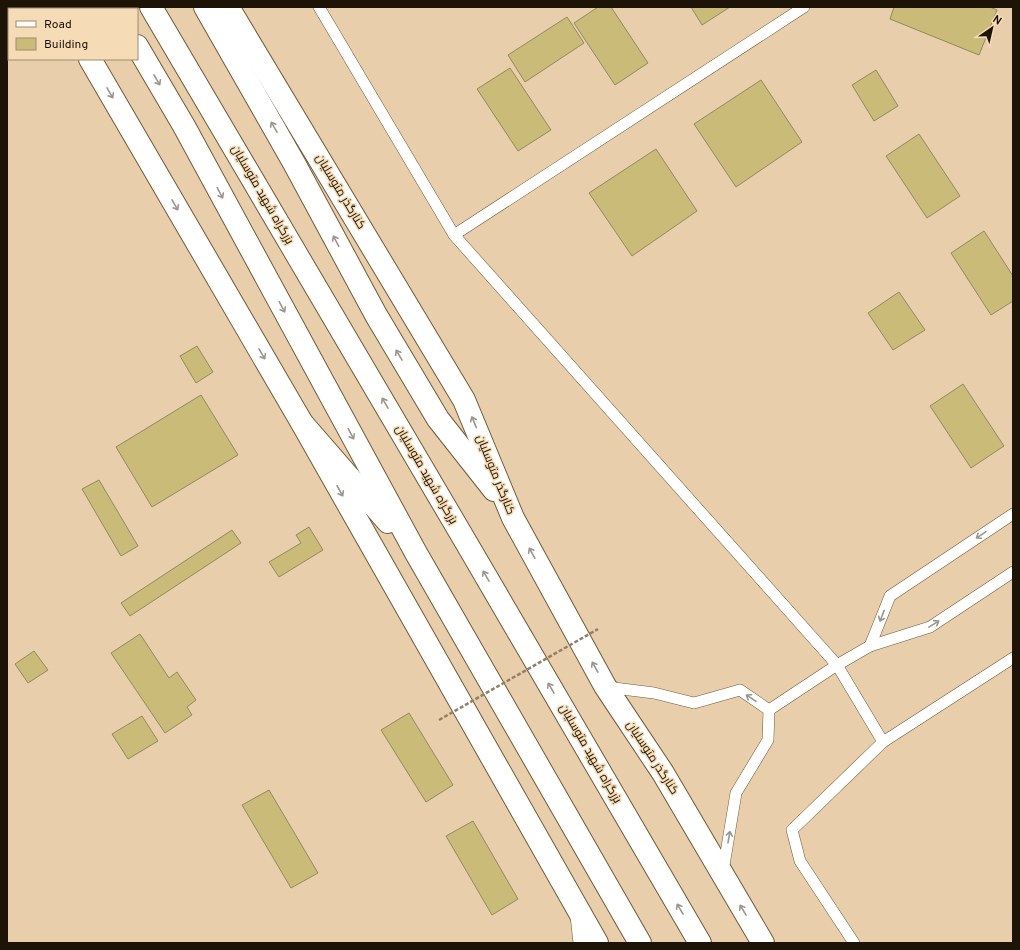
<svg xmlns="http://www.w3.org/2000/svg" width="1020" height="950" viewBox="0 0 1020 950" font-family="Overpass,Cairo,sans-serif">
<style>
.building{fill:#cbbb79;stroke:#928961}
.lines{fill:none;stroke-linecap:round;stroke-linejoin:round}
.lane-casing{stroke:#715a39;stroke-width:12}
.primary-casing{stroke:#715a39;stroke-width:24}
.highway-casing{stroke:#715a39;stroke-width:24}
.lane{stroke:#fff;stroke-width:11}
.primary{stroke:#fff;stroke-width:22}
.highway{stroke:#fff;stroke-width:22}
.path-bridge{stroke:#927f65;stroke-width:2.5;stroke-dasharray:4 2;stroke-linecap:butt}
.oneway{stroke:#99958f}
.labels{text-anchor:middle;dominant-baseline:central;stroke-width:3;stroke-linejoin:round;paint-order:stroke}
.street-label{font-size:12px;fill:#1d1407;stroke:#f5dbb6}
</style>
<rect width="100%" height="100%" fill="#e8ceaa"/>
<g class="building">
<path d="M598 7H611L648 63 615 85 574 23Z"/>
<path d="M691 7H730L702 25Z"/>
<path d="M894 7H990L997 10 979 55 890 19Z"/>
<path d="M567 17 584 43 525 82 508 55Z"/>
<path d="M510 68 551 130 518 151 477 89Z"/>
<path d="M876 70 898 106 874 121 852 85Z"/>
<path d="M761 80 802 142 736 187 694 124Z"/>
<path d="M919 134 960 196 927 218 886 156Z"/>
<path d="M656 149 697 211 632 256 589 193Z"/>
<path d="M984 231 1013 276V301L991 315 951 253Z"/>
<path d="M899 292 925 330 893 350 868 313Z"/>
<path d="M197 346 213 372 196 383 180 356Z"/>
<path d="M963 384 1004 446 971 468 930 406Z"/>
<path d="M201 395 238 455 152 507 116 447Z"/>
<path d="M99 480 138 546 121 556 82 489Z"/>
<path d="M309 527 323 550 279 577 269 562 301 543 296 535Z"/>
<path d="M232 530 241 543 130 616 121 603Z"/>
<path d="M140 634 169 678 177 672 196 700 187 707 192 715 165 733 111 653Z"/>
<path d="M34 651 48 670 28 683 15 664Z"/>
<path d="M409 713 453 785 426 802 381 730Z"/>
<path d="M142 716 158 741 128 759 112 734Z"/>
<path d="M269 790 318 873 291 888 242 805Z"/>
<path d="M473 821 518 899 492 915 446 836Z"/>
</g>
<g class="lines">
<defs>
<g id="lane">
<path d="M319 7 454 235 837 665 883 742"/>
<path d="M454 235 804 7"/>
<path d="M870 646 890 596 1013 514"/>
<path d="M606 687 654 693 694 703 740 690 769 710 768 740 736 793 723 871"/>
<path d="M769 710 837 665 870 646 930 627 1013 572"/>
<path d="M576 916 579 943"/>
<path d="M854 943 800 861 792 830 883 742 1013 658"/>
</g>
<g id="primary">
<path d="M60 7 61 9"/>
<path d="M205 7 294 163 376 315 438 419 494 490"/>
<path d="M228 7 464 400 513 518 605 686 663 773 763 943"/>
<path d="M90 59 302 423 597 943"/>
</g>
<g id="highway">
<path d="M114 7 115 9"/>
<path d="M151 7 467 544 700 943"/>
<path d="M137 46 184 126 416 553 640 943"/>
<path d="M302 423 388 522"/>
</g>
</defs>
<use href="#lane" class="lane-casing"/>
<use href="#primary" class="primary-casing"/>
<use href="#highway" class="highway-casing"/>
<use href="#lane" class="lane"/>
<use href="#primary" class="primary"/>
<use href="#highway" class="highway"/>
<path class="path-bridge" d="M439 720 598 629"/>
</g>
<defs><path id="oneway-shaft" d="M-6 0H5M1.5-3L5.5 0L1.5 3" fill="none" stroke-width="1.6" stroke-linecap="round" stroke-linejoin="round"/></defs>
<g class="oneway">
<use href="#oneway-shaft" transform="translate(157 80) rotate(60)"/>
<use href="#oneway-shaft" transform="translate(110 93) rotate(60)"/>
<use href="#oneway-shaft" transform="translate(274 127) rotate(-120)"/>
<use href="#oneway-shaft" transform="translate(220 193) rotate(62)"/>
<use href="#oneway-shaft" transform="translate(175 205) rotate(60)"/>
<use href="#oneway-shaft" transform="translate(336 241) rotate(-118)"/>
<use href="#oneway-shaft" transform="translate(282 307) rotate(62)"/>
<use href="#oneway-shaft" transform="translate(262 354) rotate(60)"/>
<use href="#oneway-shaft" transform="translate(399 355) rotate(-121)"/>
<use href="#oneway-shaft" transform="translate(385 403) rotate(-120)"/>
<use href="#oneway-shaft" transform="translate(474 422) rotate(-112)"/>
<use href="#oneway-shaft" transform="translate(351 434) rotate(62)"/>
<use href="#oneway-shaft" transform="translate(340 491) rotate(61)"/>
<use href="#oneway-shaft" transform="translate(981 535) rotate(146)"/>
<use href="#oneway-shaft" transform="translate(532 553) rotate(-119)"/>
<use href="#oneway-shaft" transform="translate(486 576) rotate(-120)"/>
<use href="#oneway-shaft" transform="translate(882 616) rotate(111)"/>
<use href="#oneway-shaft" transform="translate(934 624) rotate(-31)"/>
<use href="#oneway-shaft" transform="translate(595 667) rotate(-119)"/>
<use href="#oneway-shaft" transform="translate(551 688) rotate(-120)"/>
<use href="#oneway-shaft" transform="translate(751 698) rotate(-146)"/>
<use href="#oneway-shaft" transform="translate(729 837) rotate(-80)"/>
<use href="#oneway-shaft" transform="translate(680 909) rotate(-120)"/>
<use href="#oneway-shaft" transform="translate(743 910) rotate(-121)"/>
</g>
<g class="labels">
<g class="street-label">
<text transform="translate(340 192) rotate(59)">کنارگذر متوسلیان</text>
<text transform="translate(262 195) rotate(60)">بزرگراه شهید متوسلیان</text>
<text transform="translate(426 475) rotate(60)">بزرگراه شهید متوسلیان</text>
<text transform="translate(495 475) rotate(68)">کنارگذر متوسلیان</text>
<text transform="translate(590 754) rotate(60)">بزرگراه شهید متوسلیان</text>
<text transform="translate(652 758) rotate(57)">کنارگذر متوسلیان</text>
</g>
</g>
<rect width="1020" height="950" fill="none" stroke="#1d1407" stroke-width="16"/>
<rect x="8" y="8" width="130" height="52" fill="#f5dbb6" stroke="#9f8b70"/>
<rect x="16" y="21" width="20" height="6" fill="#ffffff" stroke="#9f8b70"/>
<text x="44" y="28" font-size="12" fill="#1d1407">Road</text>
<rect x="16" y="38" width="20" height="12" fill="#cbbb79" stroke="#9f8b70"/>
<text x="44" y="48" font-size="12" fill="#1d1407">Building</text>
<g transform="translate(992 28) rotate(34)" stroke="#f5dbb6" stroke-width="3" paint-order="stroke">
<path d="M0-3L7 15L0 10L-7 15Z" fill="#1d1407"/>
<text y="-6" font-size="11" font-weight="bold" text-anchor="middle" fill="#1d1407">N</text>
</g>
</svg>
